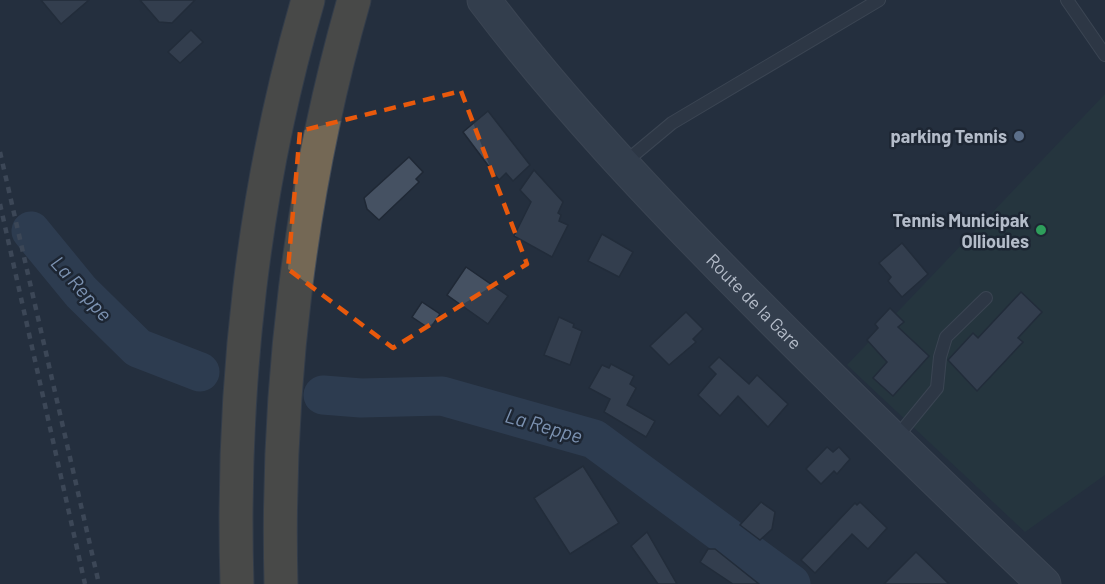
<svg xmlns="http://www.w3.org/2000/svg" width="1105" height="584" viewBox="0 0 1105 584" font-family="Barlow,sans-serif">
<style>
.green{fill:#263c3f}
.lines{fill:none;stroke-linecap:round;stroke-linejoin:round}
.river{stroke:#394c67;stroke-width:39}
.building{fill:#455162;stroke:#1f2835;stroke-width:1.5}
.lane-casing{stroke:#565f6c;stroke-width:14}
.secondary-casing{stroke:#565f6c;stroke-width:35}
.highway-casing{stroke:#434c59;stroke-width:35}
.lane{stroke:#38414e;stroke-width:12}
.secondary{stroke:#465061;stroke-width:33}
.highway{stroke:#746855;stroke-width:33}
.rail{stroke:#5a6575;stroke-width:4.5;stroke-dasharray:6 6;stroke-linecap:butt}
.marked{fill:none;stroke:#e8590c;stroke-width:4.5;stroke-dasharray:12 8;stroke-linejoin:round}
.service-dot{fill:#5c6f8a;stroke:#1d2633;stroke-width:2}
.leisure-dot{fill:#2e9e5b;stroke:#1d2633;stroke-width:2}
.labels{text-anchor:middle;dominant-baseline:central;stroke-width:5;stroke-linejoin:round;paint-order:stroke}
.poi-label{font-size:18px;font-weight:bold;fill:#b4bcc9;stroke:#1d2633;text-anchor:end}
.street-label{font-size:18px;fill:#b4bcc9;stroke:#1d2633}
.water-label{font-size:20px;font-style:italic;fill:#7c92b1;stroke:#1d2633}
</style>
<rect width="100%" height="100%" fill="#242f3e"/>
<path class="green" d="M1105 94V475L1025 532 847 365Z"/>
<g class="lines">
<g class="river">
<path d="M31 231 81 292 138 348 200 372"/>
<path d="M323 395 361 398 442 396 594 439 791 584"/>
</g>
</g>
<g class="building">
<path d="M41 0H89L61 24Z"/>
<path d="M140 0H195L172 23 159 22Z"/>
<path d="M191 30 203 42 180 63 168 52Z"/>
<path d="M488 111 530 165 513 181 506 173 499 180 463 132Z"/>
<path d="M409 157 423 172 416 179 419 182 379 220 367 209 364 198Z"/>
<path d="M534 170 563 202 558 213 561 215 559 221 568 225 552 257 514 236 531 202 520 190Z"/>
<path d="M602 234 633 252 619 277 588 261Z"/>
<path d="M902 243 928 274 902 297 888 281 891 277 879 263Z"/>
<path d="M466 267 508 296 488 324 447 295Z"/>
<path d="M1021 292 1042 312 1018 338 1023 342 977 391 948 360 973 333 978 338Z"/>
<path d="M422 302 440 314 430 329 412 317Z"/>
<path d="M890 308 904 322 898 327 929 356 893 396 873 378 887 362 867 340 878 328 875 324Z"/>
<path d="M686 312 703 329 693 339 696 342 669 365 650 346Z"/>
<path d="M559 317 574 324 573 327 582 331 570 365 544 355Z"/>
<path d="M719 357 749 384 757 375 788 404 768 427 738 396 720 416 698 395 716 374 709 367Z"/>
<path d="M611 364 634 376 630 384 636 388 627 405 655 421 646 437 604 412 610 399 589 388 602 365 609 368Z"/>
<path d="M827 447 833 452 839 447 850 459 837 474 834 471 821 484 806 469Z"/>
<path d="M583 466 619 523 570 554 534 498Z"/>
<path d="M761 502 775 512 772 529 760 540 740 525Z"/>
<path d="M860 502 887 528 868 549 852 534 815 573 801 560 855 503 857 505Z"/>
<path d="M647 532 677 584H658L631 546Z"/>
<path d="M708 549H715L759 584H733L700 562Z"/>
<path d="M916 552 949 584H884Z"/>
</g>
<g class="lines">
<defs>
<g id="lane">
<path d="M1067 0 1105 55"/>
<path d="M624 163 672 123 879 0"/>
<path d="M896 438 937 388 940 357 946 337 986 298"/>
</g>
<g id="secondary">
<path id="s1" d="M484 0C562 103 652 198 743 290 842 390 942 487 1044 584"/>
</g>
<g id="highway">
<path d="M237 584C231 388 253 188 308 0"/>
<path d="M281 584C276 388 300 188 354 0"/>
</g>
</defs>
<use href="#lane" class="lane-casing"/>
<use href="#secondary" class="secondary-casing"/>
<use href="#highway" class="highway-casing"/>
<use href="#lane" class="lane"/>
<use href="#secondary" class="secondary"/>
<use href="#highway" class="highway"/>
<g class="rail">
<path d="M0 152 99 584"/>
<path d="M0 204 85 584"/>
</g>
</g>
<path d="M0 0H1105V584H0ZM461 91 527 264 393 348 288 269 300 131Z" fill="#242f3e" fill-opacity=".55" fill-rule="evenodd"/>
<path class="marked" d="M461 91 527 264 393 348 288 269 300 131Z"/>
<circle class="service-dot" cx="1019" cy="136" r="6"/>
<circle class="leisure-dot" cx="1041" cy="230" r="6"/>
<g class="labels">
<g class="poi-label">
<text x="1007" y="136">parking Tennis</text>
<text x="1029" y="220">Tennis Municipak<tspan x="1029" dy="21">Ollioules</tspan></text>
</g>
<g class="street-label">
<text stroke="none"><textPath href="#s1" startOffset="405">Route de la Gare</textPath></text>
</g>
<g class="water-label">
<text transform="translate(82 288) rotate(48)">La Reppe</text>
<text transform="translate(544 425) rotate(16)">La Reppe</text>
</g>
</g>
</svg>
